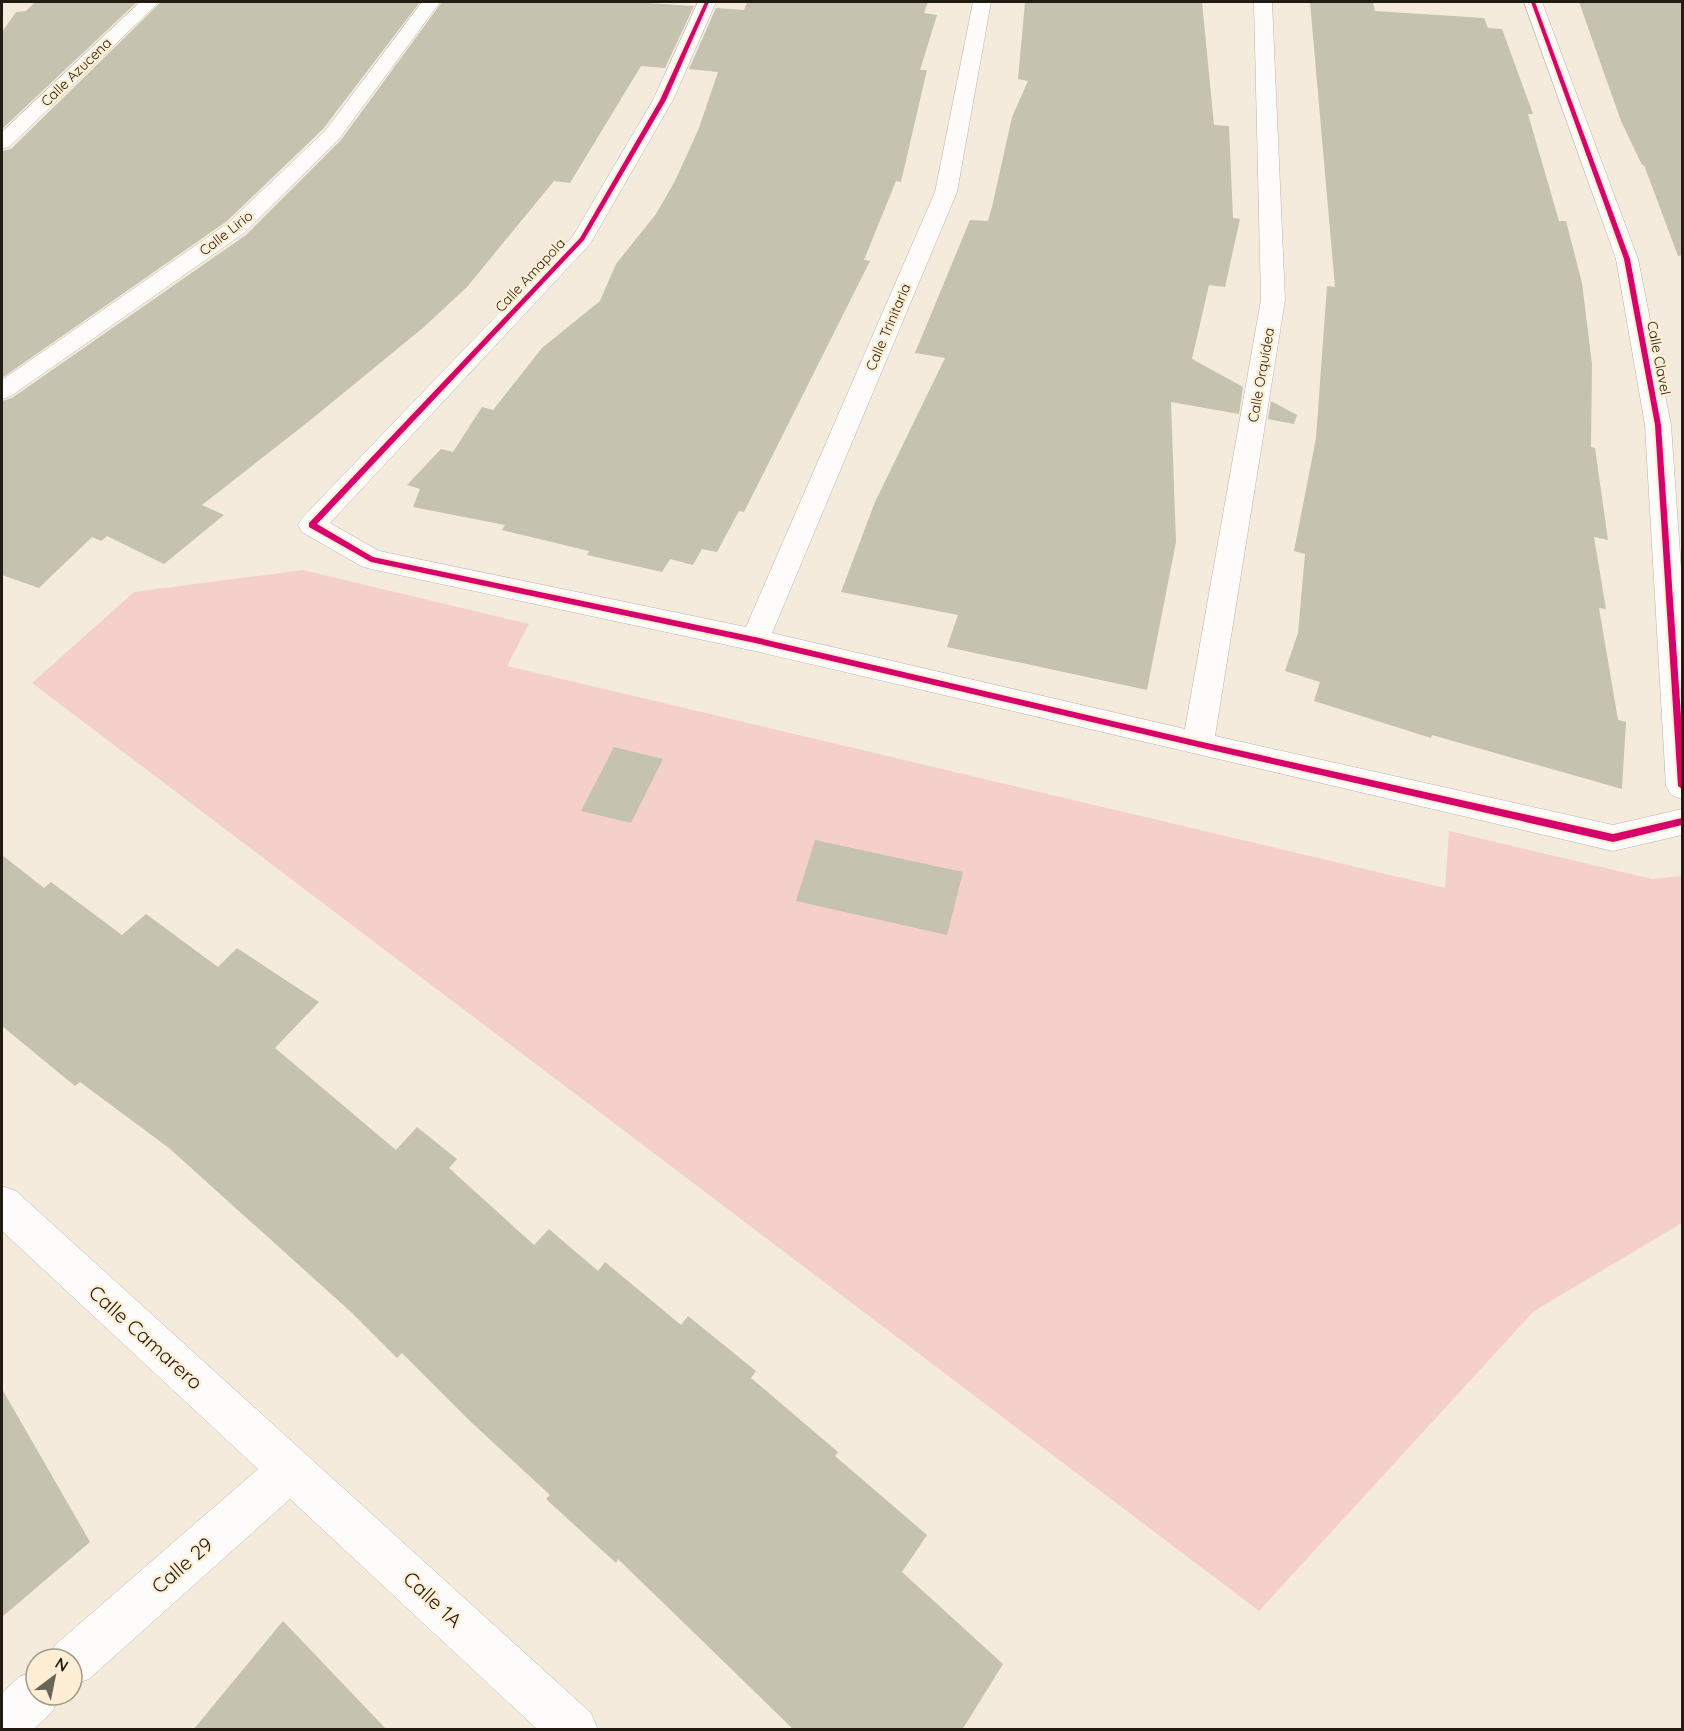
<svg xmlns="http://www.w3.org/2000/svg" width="1684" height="1731" viewBox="0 0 1684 1731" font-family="Quicksand,sans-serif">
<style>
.green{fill:#f5d0ca}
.building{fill:#c5c2af}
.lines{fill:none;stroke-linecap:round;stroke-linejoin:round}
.minor-casing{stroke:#bab3a8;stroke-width:1}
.minor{fill:#fdfcfa;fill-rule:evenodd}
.cycleway-casing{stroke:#fdeed4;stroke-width:4}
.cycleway{fill:#d6006c;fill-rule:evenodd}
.labels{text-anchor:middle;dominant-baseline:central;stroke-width:4.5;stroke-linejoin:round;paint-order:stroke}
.far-street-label{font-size:14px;fill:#211b12;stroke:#fdeed4}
.near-street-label{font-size:20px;fill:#211b12;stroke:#fdeed4}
</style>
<rect width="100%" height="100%" fill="#f4ebdd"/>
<path class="green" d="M303 570 529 624 507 666 1445 888 1449 831 1652 879 1682 876V1223L1534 1311 1259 1611 32 683 134 592Z"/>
<g class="building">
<path d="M35 2H137L2 129V32L16 12 26 11Z"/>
<path d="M161 2H420L323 129 227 221 2 378V151L11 149Z"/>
<path d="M442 2H632L694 6 665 68 641 66 570 183 554 181 467 287 424 327 313 418 202 505 224 515 164 564 107 536 101 541 92 537 39 588 2 575V401L12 398 246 235 341 140Z"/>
<path d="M747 2H928L924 13 937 15 920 70H927L901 182 896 181 864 260 870 261 744 512 739 511 717 552 702 549 693 565 670 559 662 572 587 555 589 551 502 530 505 525 413 507 420 489 407 485 441 449 453 452 482 407 493 410 542 348 600 301 616 264 656 214 675 181 699 128 718 72 689 69 716 8 744 10Z"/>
<path d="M1025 2H1202L1214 125 1229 126 1233 218 1240 219 1225 287 1209 285 1192 359 1243 387 1239 414 1171 402 1176 542 1147 690 947 647 958 615 841 592 875 502 945 358 915 353 970 220 988 221 992 207 1012 117 1028 81 1018 79Z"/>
<path d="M1310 2H1373L1375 11 1484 18 1488 28 1502 29 1533 114H1528L1559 221H1566L1582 283 1592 364 1591 447 1595 448 1608 540 1594 537 1606 609 1599 608 1618 720 1626 722 1622 789 1432 735 1431 738 1314 701 1320 682 1285 671 1298 633 1305 554 1294 551 1316 438 1327 286 1335 287Z"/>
<path d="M1579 2H1683V255L1678 256 1644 165H1642L1621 121Z"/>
<path d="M1271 401 1297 415 1294 424 1268 419Z"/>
<path d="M614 747 663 759 631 823 581 811Z"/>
<path d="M815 840 963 872 947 935 796 901Z"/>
<path d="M2 855 44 888 51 882 122 935 146 914 218 967 237 948 319 1002 275 1048 396 1150 417 1127 457 1159 449 1168 534 1245 549 1229 598 1271 605 1262 681 1325 688 1316 756 1371 751 1378 838 1452 835 1456 927 1535 902 1572 1003 1664 962 1730H794L618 1559 616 1563 546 1499 550 1495 471 1422 402 1353 397 1358 351 1312 169 1148 80 1082 75 1086 2 1026Z"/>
<path d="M2 1389 90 1542 2 1617Z"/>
<path d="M283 1621 387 1730H193Z"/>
</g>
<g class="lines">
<defs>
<g id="minor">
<path d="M140 2H159L9 147 2 149V132Z"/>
<path d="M422 2H440L339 139 244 233 11 396 2 399V380L228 223 325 131Z"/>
<path d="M698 2H716L673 100 590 244 330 523 379 551 746 627 935 192 973 2H991L957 192 772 633 1185 729 1261 300 1254 2H1272L1285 300 1215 736 1613 825 1682 809V835L1613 851 755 651 371 569 361 566 302 532 298 525 302 518 573 236 653 100Z"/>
<path d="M1524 2H1542L1638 259 1671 425 1682 583V799L1671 795 1666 786 1645 425 1616 259Z"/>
<path d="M2 1186 16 1191 591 1713 598 1730H538L290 1499 89 1679 72 1685V1659H50L55 1645 258 1469 2 1231Z"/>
<path d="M36 1670V1695H59L53 1711 33 1730H2V1693L19 1677Z"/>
</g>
</defs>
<use href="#minor" class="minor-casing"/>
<use href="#minor" class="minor"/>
<defs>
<g id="cycleway">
<path d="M705 2H709L666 100 584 240 317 524 373 557 755 637 1198 741 1613 834 1682 818V825L1613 842 1198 747 755 643 371 562 309 527V523L580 238 660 100Z"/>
<path d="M1531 2H1535L1630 259 1661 425 1682 731V789L1678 786 1655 425 1624 259Z"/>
</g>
</defs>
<use href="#cycleway" class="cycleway-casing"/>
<use href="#cycleway" class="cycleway"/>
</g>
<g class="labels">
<g class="far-street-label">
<text transform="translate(76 72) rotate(-44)">Calle Azucena</text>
<text transform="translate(226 233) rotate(-38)">Calle Lirio</text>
<text transform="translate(530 275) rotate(-47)">Calle Amapola</text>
<text transform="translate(888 327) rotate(-67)">Calle Trinitaria</text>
<text transform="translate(1659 358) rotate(79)">Calle Clavel</text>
<text transform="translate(1261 375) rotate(-80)">Calle Orquídea</text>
</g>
<g class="near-street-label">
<text transform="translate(146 1337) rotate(42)">Calle Camarero</text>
<text transform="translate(182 1565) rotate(-41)">Calle 29</text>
<text transform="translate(433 1599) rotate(43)">Calle 1A</text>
</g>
</g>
<rect width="1684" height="1731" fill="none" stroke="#211b12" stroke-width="6"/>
<g transform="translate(54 1677) rotate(32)"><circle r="28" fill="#fdeed4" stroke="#a59a86" stroke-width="1.5"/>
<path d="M0-4.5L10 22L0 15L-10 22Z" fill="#6b6459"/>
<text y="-9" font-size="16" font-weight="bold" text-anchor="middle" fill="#211b12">N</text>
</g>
</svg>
